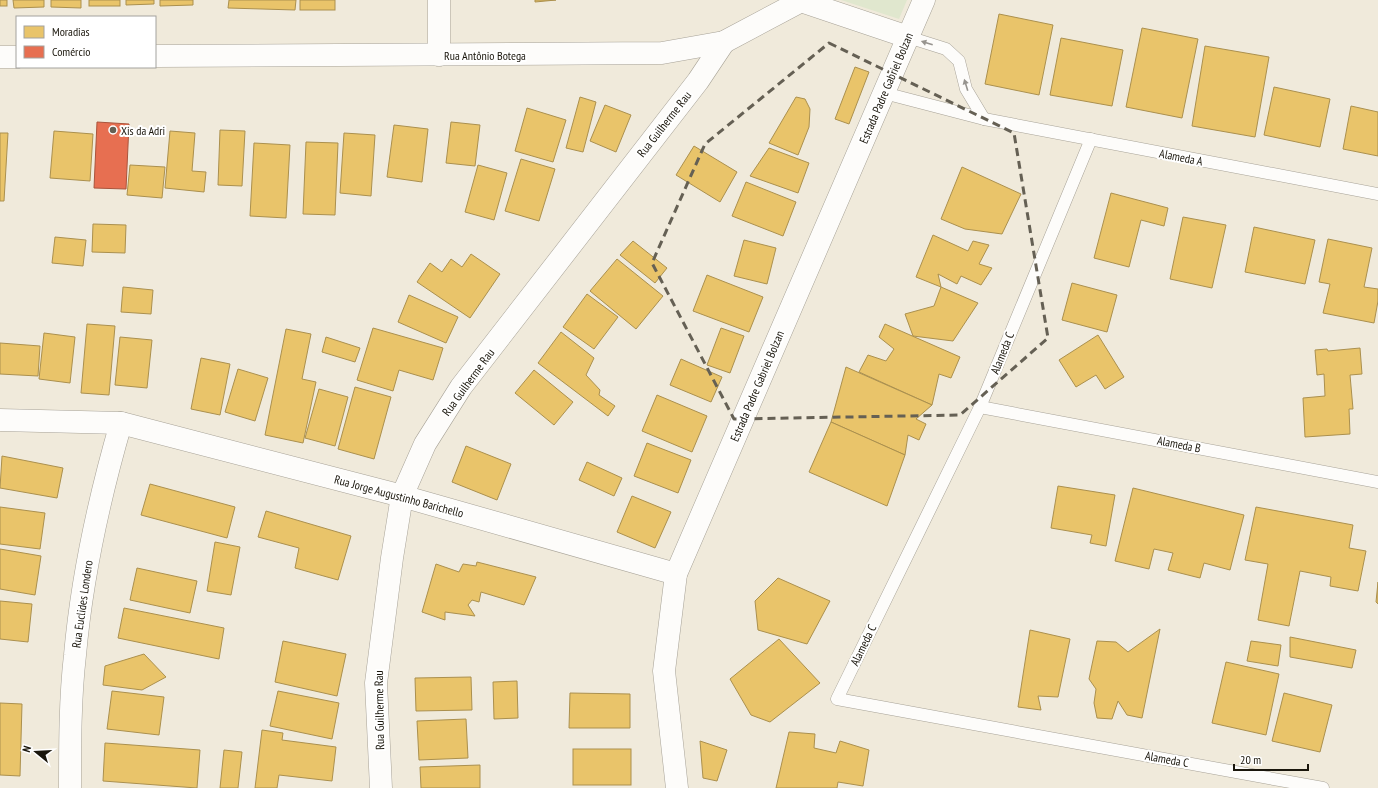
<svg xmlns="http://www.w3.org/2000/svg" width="1378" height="788" viewBox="0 0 1378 788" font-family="'PT Sans Narrow',sans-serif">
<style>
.green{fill:#e0e7ce}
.homes{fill:#e9c46a;stroke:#ab904e}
.shops{fill:#e76f51;stroke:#aa543c}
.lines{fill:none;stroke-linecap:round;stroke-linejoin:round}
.service-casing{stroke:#a7a297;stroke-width:13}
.minor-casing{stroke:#a7a297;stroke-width:23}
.tertiary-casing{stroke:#a7a297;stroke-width:23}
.service{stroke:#fdfcfa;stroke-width:12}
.minor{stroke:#fdfcfa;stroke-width:22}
.tertiary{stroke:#fdfcfa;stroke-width:22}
.oneway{fill:#97948f}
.marked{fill:none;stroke:#656054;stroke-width:3;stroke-dasharray:8 5;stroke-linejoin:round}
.poi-dot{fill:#656054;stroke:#fff;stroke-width:1.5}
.labels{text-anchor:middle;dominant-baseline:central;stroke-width:4;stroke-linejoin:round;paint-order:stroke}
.street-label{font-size:12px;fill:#1a160c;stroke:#fff}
.poi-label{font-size:12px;fill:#1a160c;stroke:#fff;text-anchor:start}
</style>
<rect width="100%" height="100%" fill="#f0eadb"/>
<path class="green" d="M841 0H907L899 19Z"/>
<g class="homes">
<rect x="0" y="0" width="7" height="6"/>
<path d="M13 0H44V7L14 8Z"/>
<path d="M51 0H81V8L51 7Z"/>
<rect x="89" y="0" width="31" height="6"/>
<path d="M126 0H154V4L126 5Z"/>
<path d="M160 0H193V5L160 6Z"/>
<path d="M229 0H296L295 10 228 8Z"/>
<rect x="300" y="0" width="35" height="10"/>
<path d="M535 0H556L535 2Z"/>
<path d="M999 14 1053 25 1039 95 985 84Z"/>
<path d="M1142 28 1198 39 1182 118 1126 107Z"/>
<path d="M1061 38 1123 50 1112 106 1050 95Z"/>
<path d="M1205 46 1269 57 1255 137 1192 126Z"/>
<path d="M855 67 869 72 849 124 835 119Z"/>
<path d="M1274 87 1330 99 1320 147 1264 135Z"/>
<path d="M580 97 596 102 583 152 566 148Z"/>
<path d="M796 97 805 99 810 109 809 127 798 155 769 143Z"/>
<path d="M605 105 631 115 616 152 590 141Z"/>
<path d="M1351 106 1378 112V156L1343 149Z"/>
<path d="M527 108 566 120 553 162 515 151Z"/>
<path d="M451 122 480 125 475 166 446 163Z"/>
<path d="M394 125 428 129 422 182 387 177Z"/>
<path d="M220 130 245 131 242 186 218 185Z"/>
<path d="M54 131 93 134 90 181 50 178Z"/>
<path d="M170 131 195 133 192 171 206 172 204 192 165 188Z"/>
<path d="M0 133H8L4 201H0Z"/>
<path d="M344 133 375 135 371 196 340 193Z"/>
<path d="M306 142 338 143 335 215 303 214Z"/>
<path d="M254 143 290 145 286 218 250 216Z"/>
<path d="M694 146 737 172 720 202 676 175Z"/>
<path d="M769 148 809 163 798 193 750 176Z"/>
<path d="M521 159 555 169 539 221 505 211Z"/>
<path d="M130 165 165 167 162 198 127 195Z"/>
<path d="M478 165 507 173 494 220 465 212Z"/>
<path d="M962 167 1021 194 1002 234 965 229 941 219Z"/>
<path d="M746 182 796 202 783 236 732 216Z"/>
<path d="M1111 193 1168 208 1164 226 1141 220 1129 267 1094 258Z"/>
<path d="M1183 217 1226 225 1212 288 1170 279Z"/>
<path d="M93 224 126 225 125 253 92 252Z"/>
<path d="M1254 227 1315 240 1305 284 1245 272Z"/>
<path d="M933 235 968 251 973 241 989 245 979 264 992 268 981 285 961 276 957 284 938 274 941 287 916 277Z"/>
<path d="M55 237 86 240 83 266 52 263Z"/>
<path d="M1328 239 1372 248 1364 287 1378 289V301L1374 323 1323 313 1330 284 1319 282Z"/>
<path d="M744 240 776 248 767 284 734 276Z"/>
<path d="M633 241 667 268 655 283 620 255Z"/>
<path d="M471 254 500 274 470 318 417 282 430 263 442 272 451 259 462 267Z"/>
<path d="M617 259 663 296 636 329 590 291Z"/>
<path d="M707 275 763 297 749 332 693 311Z"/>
<path d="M1072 283 1117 295 1107 332 1062 320Z"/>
<path d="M123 287 153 290 151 314 121 312Z"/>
<path d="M941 287 978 303 953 341 913 336 905 314 934 306Z"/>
<path d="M587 294 618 317 594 349 563 327Z"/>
<path d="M409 295 458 317 446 343 398 322Z"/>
<path d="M87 324 115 326 109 395 81 393Z"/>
<path d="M885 324 960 357 951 378 939 374 932 405 859 372 868 355 886 361 894 349 879 337Z"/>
<path d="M373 328 443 348 433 380 399 370 393 391 357 380Z"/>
<path d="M721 328 744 336 730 373 707 365Z"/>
<path d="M286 329 311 334 302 379 316 382 303 443 265 435Z"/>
<path d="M561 332 594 358 586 375 600 390 599 395 615 406 608 416 538 363Z"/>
<path d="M44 333 75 337 70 383 39 379Z"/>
<path d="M1098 335 1124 377 1105 389 1096 375 1076 387 1059 360Z"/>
<path d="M120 337 152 340 147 388 115 385Z"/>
<path d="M326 337 360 348 355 362 322 352Z"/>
<path d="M0 343 40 346 38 376 0 374Z"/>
<path d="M1360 348 1362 374 1350 375 1353 409H1349L1350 434 1305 437 1303 398 1325 396 1324 374 1317 375 1315 350 1327 349 1328 351Z"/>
<path d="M201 358 230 364 220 415 191 409Z"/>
<path d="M681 359 722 377 711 402 670 385Z"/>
<path d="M846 367 932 405 916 419 926 424 919 440 908 435 905 455 831 422Z"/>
<path d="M238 369 268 378 255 421 225 412Z"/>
<path d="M534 370 573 402 554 425 515 393Z"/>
<path d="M355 387 391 397 374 459 338 449Z"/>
<path d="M319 389 348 397 335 446 305 438Z"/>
<path d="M657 395 707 416 692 452 642 431Z"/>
<path d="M831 422 905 455 887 506 809 472Z"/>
<path d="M647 443 691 460 678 493 634 476Z"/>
<path d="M466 446 511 464 497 500 452 482Z"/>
<path d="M2 456 63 468 57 498 0 488Z"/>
<path d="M587 462 622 478 614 496 579 480Z"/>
<path d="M150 484 235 507 227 538 141 515Z"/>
<path d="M1058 486 1115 495 1106 546 1090 543 1092 535 1051 528Z"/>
<path d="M1133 488 1244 515 1230 570 1204 563 1200 578 1168 570 1173 553 1154 549 1149 569 1115 561Z"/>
<path d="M632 496 671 512 655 548 617 532Z"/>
<path d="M0 507 45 513 40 549 0 544Z"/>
<path d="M1256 507 1353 525 1349 548 1366 551 1358 591 1330 586 1331 577 1300 571 1289 626 1258 620 1268 564 1245 560Z"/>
<path d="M266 511 351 536 338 580 295 568 299 548 258 537Z"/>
<path d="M215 542 240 547 231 595 207 591Z"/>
<path d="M0 549 41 556 35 595 0 589Z"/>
<path d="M477 562 536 577 524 605 481 592 479 602 472 600 468 605 475 616 445 612V620L422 612 436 564 459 572 463 564 476 566Z"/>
<path d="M137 568 197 581 190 613 130 600Z"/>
<path d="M778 578 830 601 807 644 758 630 755 601Z"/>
<path d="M1378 582V604L1376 602Z"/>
<path d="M0 601 32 604 28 642 0 639Z"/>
<path d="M124 608 224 628 219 659 118 638Z"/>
<path d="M1160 629 1142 718 1127 715 1118 701 1112 719 1097 718 1094 703 1096 689 1089 679 1097 641 1116 642 1128 652Z"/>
<path d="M1030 630 1070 639 1058 697 1038 696 1041 710 1018 707Z"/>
<path d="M1290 637 1356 650 1352 668 1290 657Z"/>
<path d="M779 639 820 683 770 722 751 715 730 679Z"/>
<path d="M283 641 346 654 337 696 275 682Z"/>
<path d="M1251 641 1281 645 1278 666 1247 661Z"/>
<path d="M144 654 166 677 142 690 103 685 105 666Z"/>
<path d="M1226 662 1279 674 1266 735 1212 723Z"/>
<path d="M471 677 472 710 416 711 415 678Z"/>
<path d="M517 681 518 718 494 719 493 682Z"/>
<path d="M112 691 164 697 159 735 107 729Z"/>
<path d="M278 691 339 703 332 739 270 726Z"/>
<path d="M570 693 630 694V728H569Z"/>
<path d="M1284 693 1332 705 1320 752 1272 741Z"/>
<path d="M0 703 22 704 20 776 0 775Z"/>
<path d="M466 719 468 758 419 760 417 721Z"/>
<path d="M262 730 283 733 282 740 336 747 332 781 279 775 277 788H255Z"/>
<path d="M789 732 815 734 814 748 836 753 840 741 869 750 863 786 838 782 837 788H776Z"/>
<path d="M700 741 727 750 717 781 703 778Z"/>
<path d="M105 743 200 750 197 788 103 781Z"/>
<rect x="573" y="749" width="58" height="36"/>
<path d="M224 750 242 752 238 788H220Z"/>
<path d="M480 765V788H421L420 767Z"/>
</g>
<path class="shops" d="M97 122 129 124 126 189 94 188Z"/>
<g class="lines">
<defs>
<g id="service">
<path d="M908 37 946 49 959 61 966 89 984 119"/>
<path d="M884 93 984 119 1378 194"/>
<path d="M1091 139 980 407 837 699 1323 788"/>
<path d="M980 407 1378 482"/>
</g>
<g id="minor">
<path d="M439 0V55"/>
<path d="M801 1 908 37"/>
<path d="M0 420 121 423 402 496 676 574"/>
<path d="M70 788C70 744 70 698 75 655 82 576 99 499 121 423"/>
<path d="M381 788 376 683 392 558 402 496 425 444 461 387 698 81 724 42"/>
<path d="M677 788 664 671 676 574 924 0"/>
</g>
<g id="tertiary">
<path d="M155 56 662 53 724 42 803 0"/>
<path d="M0 57H17"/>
</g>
</defs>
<use href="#service" class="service-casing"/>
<use href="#minor" class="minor-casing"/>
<use href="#tertiary" class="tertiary-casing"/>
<use href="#service" class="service"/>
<use href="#minor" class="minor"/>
<use href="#tertiary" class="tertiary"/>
</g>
<defs><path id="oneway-solid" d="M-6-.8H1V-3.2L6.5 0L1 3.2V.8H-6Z"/></defs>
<g class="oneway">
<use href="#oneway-solid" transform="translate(927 43) rotate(-162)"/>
<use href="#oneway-solid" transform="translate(966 85) rotate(-107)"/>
</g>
<path class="marked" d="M829 43 1014 133 1048 338 960 415 734 419 652 263 705 144Z"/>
<circle class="poi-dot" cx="113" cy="130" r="4"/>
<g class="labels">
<g class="street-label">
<text x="485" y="55">Rua Antônio Botega</text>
<text transform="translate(886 88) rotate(-67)">Estrada Padre Gabriel Bolzan</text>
<text transform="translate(664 124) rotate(-52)">Rua Guilherme Rau</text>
<text transform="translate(1181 157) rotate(11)">Alameda A</text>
<text transform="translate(1002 353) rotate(-68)">Alameda C</text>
<text transform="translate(468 382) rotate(-54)">Rua Guilherme Rau</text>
<text transform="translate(757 386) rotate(-67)">Estrada Padre Gabriel Bolzan</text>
<text transform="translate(1179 444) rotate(11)">Alameda B</text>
<text transform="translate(399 496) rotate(15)">Rua Jorge Augustinho Barichello</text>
<text transform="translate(82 604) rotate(-82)">Rua Euclides Londero</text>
<text transform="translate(863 645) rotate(-64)">Alameda C</text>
<text transform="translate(379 710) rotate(-91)">Rua Guilherme Rau</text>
<text transform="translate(1167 759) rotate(10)">Alameda C</text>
</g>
<g class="poi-label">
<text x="121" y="130">Xis da Adri</text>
</g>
</g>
<rect x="16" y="16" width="140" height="52" fill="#ffffff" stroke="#a3a29e"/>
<rect x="24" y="26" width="20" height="12" fill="#e9c46a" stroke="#a3a29e"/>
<text x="52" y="36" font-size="12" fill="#1a160c">Moradias</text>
<rect x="24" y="46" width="20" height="12" fill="#e76f51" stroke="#a3a29e"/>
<text x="52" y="56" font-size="12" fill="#1a160c">Comércio</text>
<g transform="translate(36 752) rotate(288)" stroke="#ffffff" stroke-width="3" paint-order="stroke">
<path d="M0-3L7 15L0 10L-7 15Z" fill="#1a160c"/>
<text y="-6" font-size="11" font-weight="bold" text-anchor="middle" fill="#1a160c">N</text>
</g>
<path d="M1234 764v6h74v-6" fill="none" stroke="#1a160c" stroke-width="2"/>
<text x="1240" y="764" font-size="12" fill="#1a160c" stroke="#ffffff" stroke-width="3" paint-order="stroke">20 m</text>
</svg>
